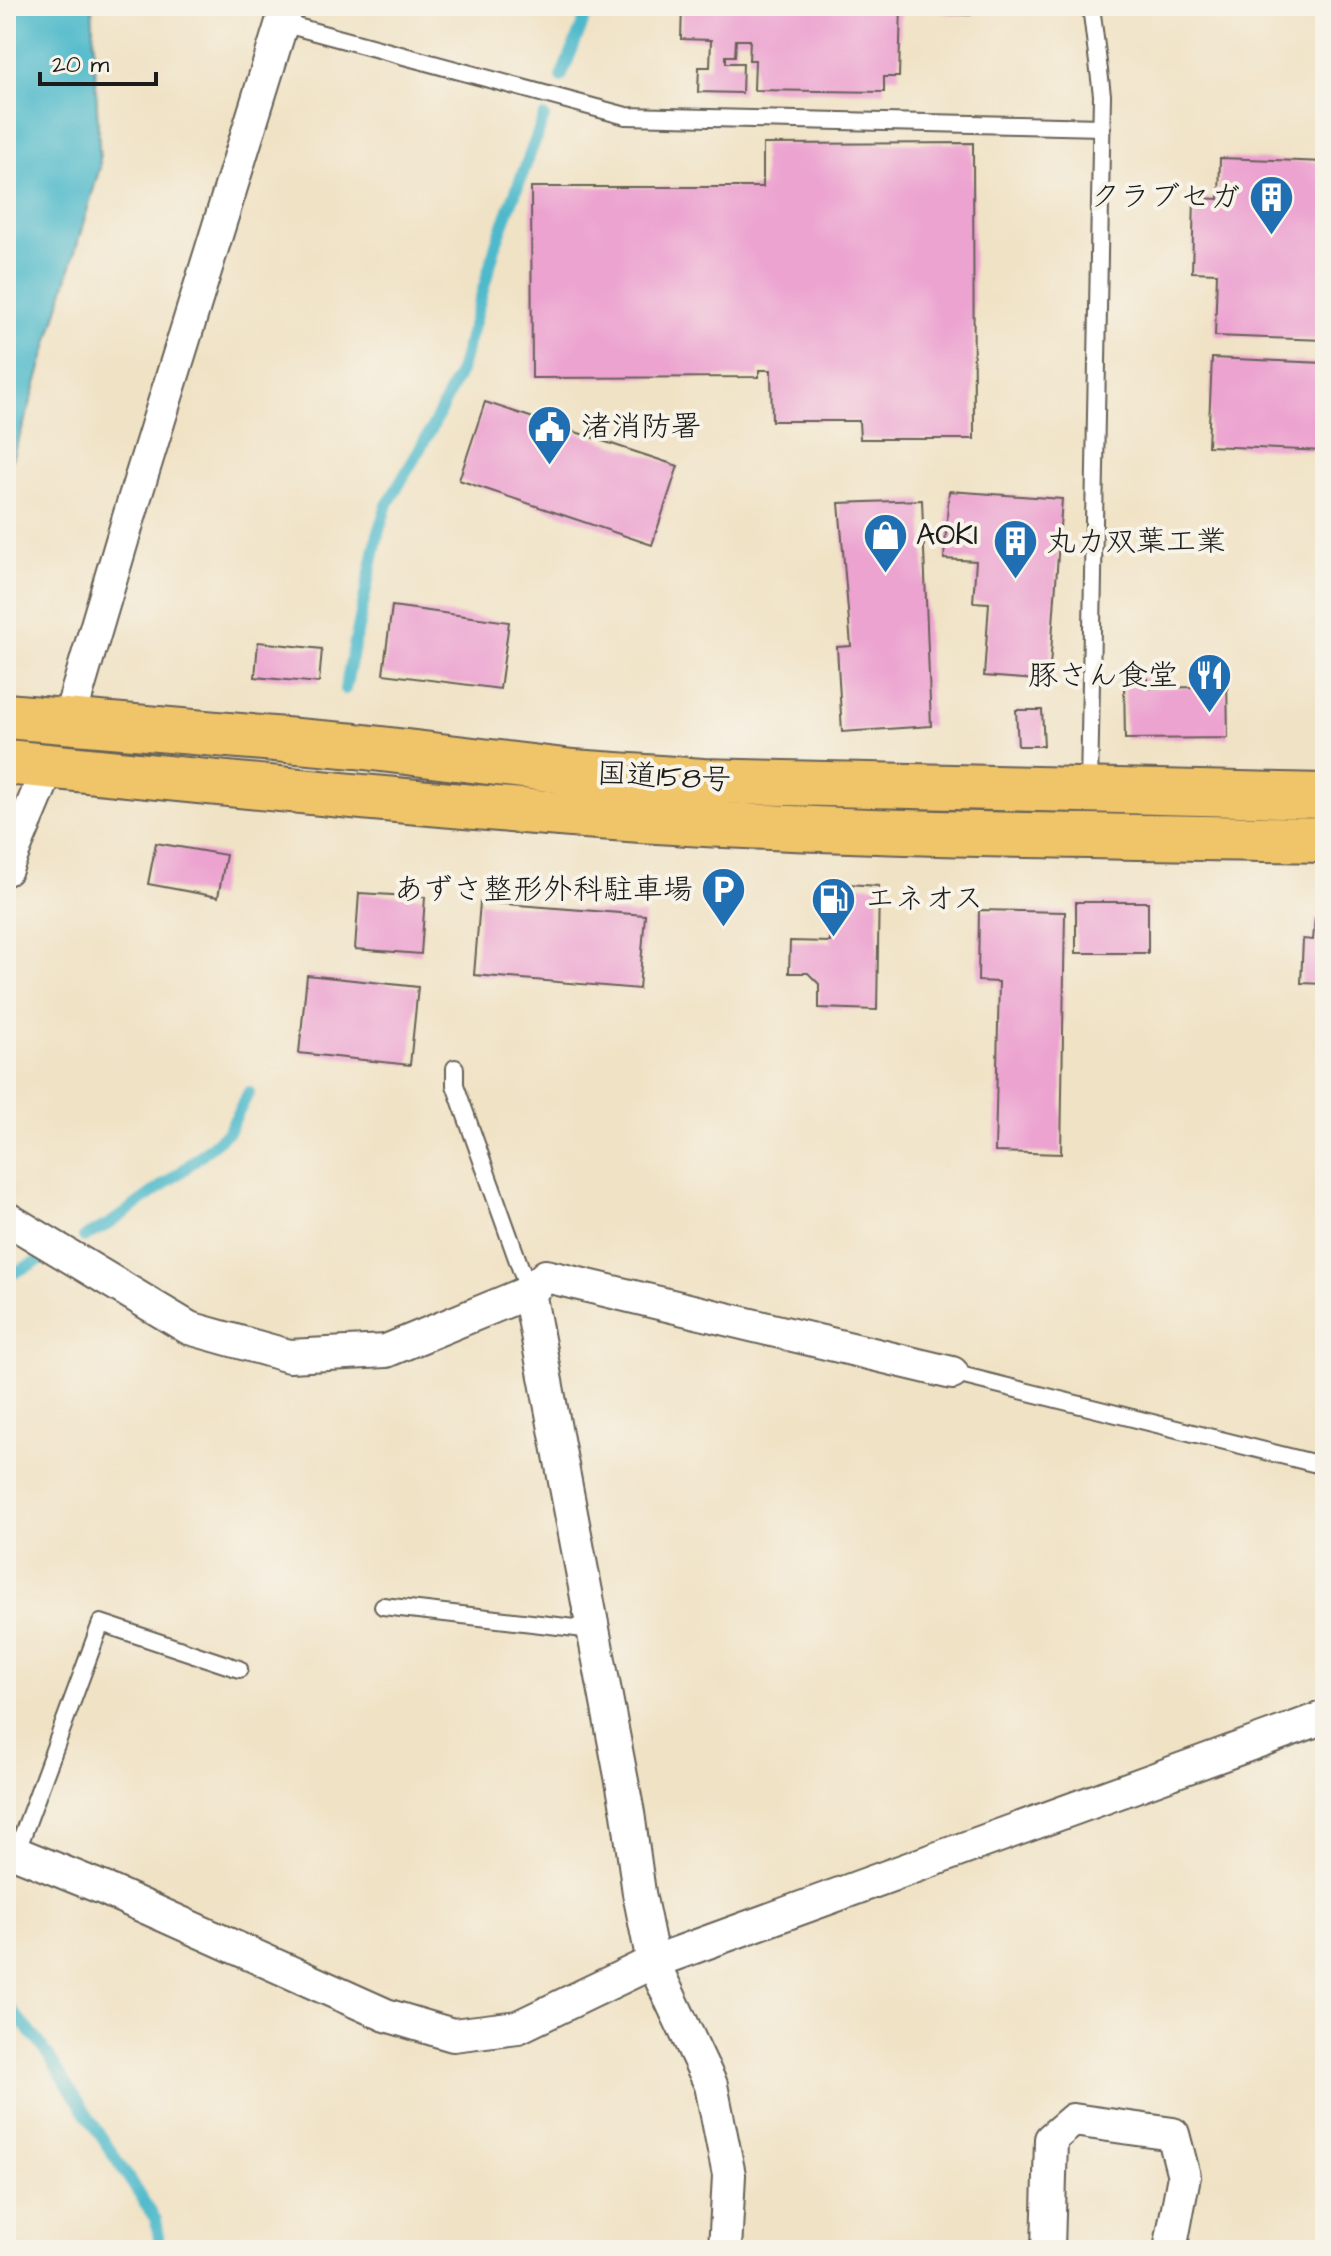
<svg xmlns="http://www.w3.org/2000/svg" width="1331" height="2256" viewBox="0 0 1331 2256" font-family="'Architects Daughter','Klee One',sans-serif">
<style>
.water{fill:#4eb9cb;stroke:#356a74;stroke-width:2}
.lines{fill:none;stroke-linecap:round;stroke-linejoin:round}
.stream{stroke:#4eb9cb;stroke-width:12}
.building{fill:#eca3d0}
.lane-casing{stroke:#666157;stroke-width:20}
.street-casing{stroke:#666157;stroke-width:36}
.highway-casing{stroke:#666157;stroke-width:48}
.lane{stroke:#fff;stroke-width:16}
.street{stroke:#fff;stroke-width:32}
.highway{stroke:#f0c469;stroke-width:44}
.labels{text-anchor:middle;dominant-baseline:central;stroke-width:8;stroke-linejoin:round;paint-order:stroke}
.poi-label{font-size:30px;fill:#1c1c1c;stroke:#f7f3e8;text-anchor:start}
.street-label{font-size:30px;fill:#1c1c1c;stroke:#f7f3e8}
</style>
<rect width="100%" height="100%" fill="#f7f3e8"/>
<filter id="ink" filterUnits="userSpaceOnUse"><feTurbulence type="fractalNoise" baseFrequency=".0125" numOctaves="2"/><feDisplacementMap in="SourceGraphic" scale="16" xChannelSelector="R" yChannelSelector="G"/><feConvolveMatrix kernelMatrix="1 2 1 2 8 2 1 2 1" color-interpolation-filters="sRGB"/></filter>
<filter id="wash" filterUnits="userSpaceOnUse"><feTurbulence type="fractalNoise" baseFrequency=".006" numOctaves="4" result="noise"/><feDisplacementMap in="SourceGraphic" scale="32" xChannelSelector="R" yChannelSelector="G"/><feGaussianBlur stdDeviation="1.8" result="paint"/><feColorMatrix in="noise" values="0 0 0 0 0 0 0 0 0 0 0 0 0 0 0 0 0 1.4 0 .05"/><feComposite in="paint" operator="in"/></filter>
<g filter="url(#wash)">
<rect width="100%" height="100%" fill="#f0e2c5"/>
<path class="water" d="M6 6H92L100 167 27 415 6 476Z"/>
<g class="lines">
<g class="stream">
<path d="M561 77 590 6"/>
<path d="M345 689 378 534 386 507 432 428 460 371 497 241 544 117"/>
<path d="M84 1237 111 1223 182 1171 228 1132 249 1092"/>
<path d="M6 1277 40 1260"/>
<path d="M6 2004 40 2043 156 2220 161 2250"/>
</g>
</g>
<g id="blocks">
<g class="building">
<path d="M682 6H901L899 77H884V92L754 90 755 60H749L750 40H736L735 56H726V63H743L742 93 698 92 699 67H710L711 40 681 39Z"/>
<path d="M944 6H971V15L944 14Z"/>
<path d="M973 143 974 439H860L859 421H772L771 370H759V377L532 378 531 187H763V144Z"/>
<path d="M1220 158 1325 162V340L1215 336 1217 273 1192 272 1194 198 1219 199Z"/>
<path d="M1212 358 1325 363V451L1208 446Z"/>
<path d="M485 402 678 466 652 545 459 480Z"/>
<path d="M949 491 1062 499 1049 681 984 676 989 603 973 602 976 561 944 559Z"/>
<path d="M922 500 931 726 842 732 837 647 851 646 839 503Z"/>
<path d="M392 606 509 622 500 689 383 674Z"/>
<path d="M258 642 322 649 319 683 255 677Z"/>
<path d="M1124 678H1147V688L1197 687V678H1227L1228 738 1125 739Z"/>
<path d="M1016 710H1042L1044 746H1018Z"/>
<path d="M156 843 226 855 218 897 148 884Z"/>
<path d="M831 883 879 886 877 1010 819 1008V984L808 973H789L790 941 830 942Z"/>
<path d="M359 893 425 897 421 954 355 949Z"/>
<path d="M480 902 645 915 639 989 474 975Z"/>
<rect x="1076" y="902" width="72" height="51"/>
<path d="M979 910 1065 912 1061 1154 995 1152 999 982 978 981Z"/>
<path d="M1315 918 1325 919V984L1301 983 1303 939 1313 940Z"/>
<path d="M307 975 418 987 410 1065 299 1053Z"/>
</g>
</g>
</g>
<g filter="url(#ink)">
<use href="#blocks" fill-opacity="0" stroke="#666157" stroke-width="2"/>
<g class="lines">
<defs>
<g id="lane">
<path d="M282 23 626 116 1102 127"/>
<path d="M1089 788 1102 95 1091 6"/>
<path d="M455 1068V1085L529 1292"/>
<path d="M952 1373 1325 1466"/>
<path d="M383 1606 593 1630"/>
<path d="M16 1853 101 1623 239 1669"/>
</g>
<g id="street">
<path d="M68 723 135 497 287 6"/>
<path d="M6 869 49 766"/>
<path d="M6 1218 189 1328 289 1356 386 1351 529 1292 546 1276 952 1373"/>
<path d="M529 1292 628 1813 639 1893 653 1962 711 2085 729 2175 725 2250"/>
<path d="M6 1852 16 1853 105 1889 386 2015 453 2035 518 2027 653 1962 1325 1717"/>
<path d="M1048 2250 1051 2139 1073 2120 1173 2134 1184 2176 1170 2250"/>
</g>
<g id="highway">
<path d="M6 716 356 746 573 772 703 781 1325 796"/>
<path d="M6 762C233 784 460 809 688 823 900 835 1112 836 1325 840"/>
</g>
</defs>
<use href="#lane" class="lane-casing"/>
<use href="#street" class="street-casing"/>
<use href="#highway" class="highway-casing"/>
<use href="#lane" class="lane"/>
<use href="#street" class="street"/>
<use href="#highway" class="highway"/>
</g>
</g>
<defs>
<symbol id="building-pin" viewBox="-11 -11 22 30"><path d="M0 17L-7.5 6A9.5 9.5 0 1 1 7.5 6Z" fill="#1f6fb2" stroke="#f7f3e8"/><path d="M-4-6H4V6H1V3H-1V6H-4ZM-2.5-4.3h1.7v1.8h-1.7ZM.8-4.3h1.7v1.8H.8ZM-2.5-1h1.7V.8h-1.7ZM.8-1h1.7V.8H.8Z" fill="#fff"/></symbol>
<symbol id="civic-pin" viewBox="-11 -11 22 30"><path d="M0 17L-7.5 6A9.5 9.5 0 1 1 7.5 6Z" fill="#1f6fb2" stroke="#f7f3e8"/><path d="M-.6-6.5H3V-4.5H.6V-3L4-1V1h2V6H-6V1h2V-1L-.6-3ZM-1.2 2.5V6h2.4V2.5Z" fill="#fff"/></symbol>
<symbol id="shop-pin" viewBox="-11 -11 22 30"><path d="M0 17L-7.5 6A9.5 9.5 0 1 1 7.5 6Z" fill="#1f6fb2" stroke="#f7f3e8"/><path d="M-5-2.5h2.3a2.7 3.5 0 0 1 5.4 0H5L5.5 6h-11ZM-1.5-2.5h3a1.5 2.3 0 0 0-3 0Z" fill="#fff"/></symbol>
<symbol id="restaurant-pin" viewBox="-11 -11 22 30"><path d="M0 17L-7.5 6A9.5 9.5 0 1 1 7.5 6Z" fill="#1f6fb2" stroke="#f7f3e8"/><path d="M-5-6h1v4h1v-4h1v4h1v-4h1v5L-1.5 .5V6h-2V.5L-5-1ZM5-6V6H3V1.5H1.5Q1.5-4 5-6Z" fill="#fff"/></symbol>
<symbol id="parking-pin" viewBox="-11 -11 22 30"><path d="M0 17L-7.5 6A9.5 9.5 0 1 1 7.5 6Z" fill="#1f6fb2" stroke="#f7f3e8"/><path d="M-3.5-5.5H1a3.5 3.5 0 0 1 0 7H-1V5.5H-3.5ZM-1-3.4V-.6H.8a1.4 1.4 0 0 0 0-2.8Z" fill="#fff"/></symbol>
<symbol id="fuel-pin" viewBox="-11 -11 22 30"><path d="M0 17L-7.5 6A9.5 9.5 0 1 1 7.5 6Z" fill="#1f6fb2" stroke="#f7f3e8"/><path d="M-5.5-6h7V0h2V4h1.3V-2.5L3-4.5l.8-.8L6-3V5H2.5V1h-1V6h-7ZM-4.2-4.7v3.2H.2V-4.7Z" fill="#fff"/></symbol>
</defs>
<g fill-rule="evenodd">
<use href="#building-pin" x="1246" y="172" width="51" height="69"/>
<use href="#civic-pin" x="524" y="402" width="51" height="69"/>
<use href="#shop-pin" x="860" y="510" width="51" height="69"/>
<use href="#building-pin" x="990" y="516" width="51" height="69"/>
<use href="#restaurant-pin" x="1184" y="650" width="51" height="69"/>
<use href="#parking-pin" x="698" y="864" width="51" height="69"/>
<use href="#fuel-pin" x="808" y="874" width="51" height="69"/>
</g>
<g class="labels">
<g class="poi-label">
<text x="1240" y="197" text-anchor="end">クラブセガ</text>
<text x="581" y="427">渚消防署</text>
<text x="916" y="535">AOKI</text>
<text x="1046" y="542">丸カ双葉工業</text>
<text x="1178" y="676" text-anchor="end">豚さん食堂</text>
<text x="693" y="890" text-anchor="end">あずさ整形外科駐車場</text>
<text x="865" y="899">エネオス</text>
</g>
<g class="street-label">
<text transform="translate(664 777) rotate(3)">国道158号</text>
</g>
</g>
<rect width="1331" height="2256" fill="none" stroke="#f7f3e8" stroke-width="32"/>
<path d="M40 72v12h116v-12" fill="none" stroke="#1c1c1c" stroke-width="4"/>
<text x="52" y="72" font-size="24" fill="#1c1c1c" stroke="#f7f3e8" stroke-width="6" paint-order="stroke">20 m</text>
</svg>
